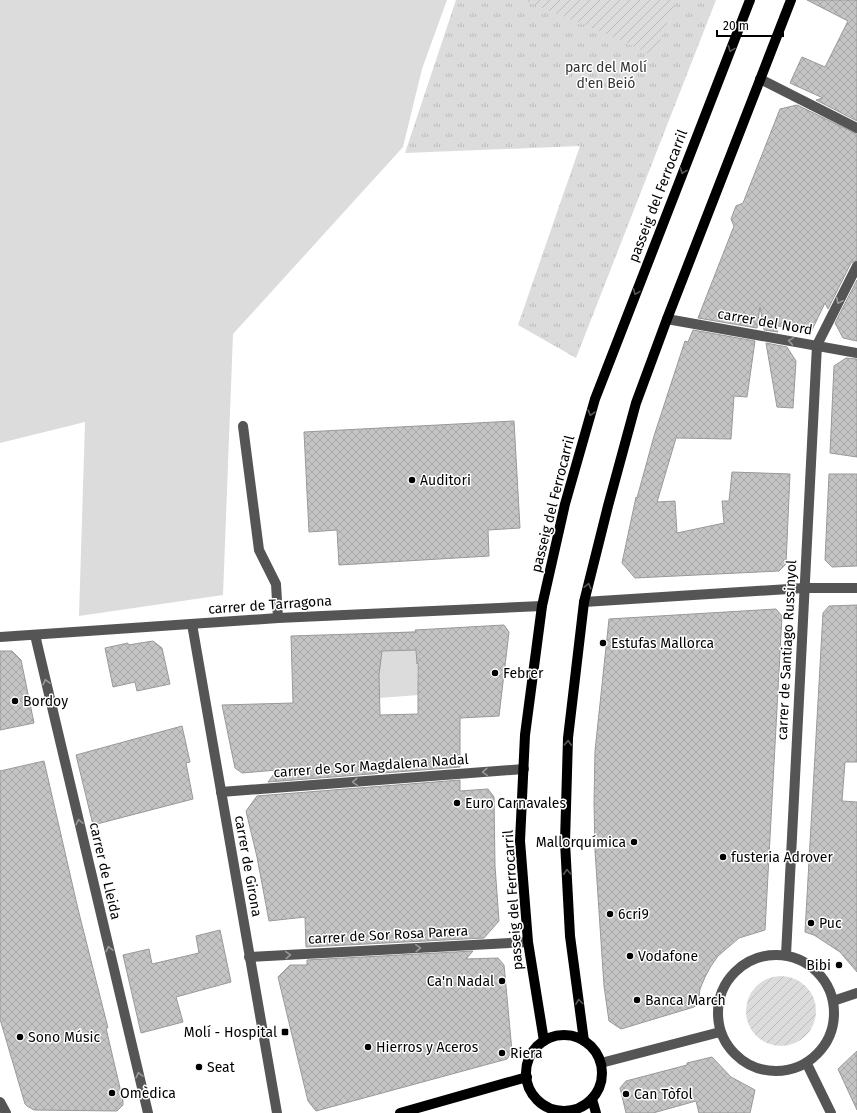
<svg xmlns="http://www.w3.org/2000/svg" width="857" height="1113" viewBox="0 0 857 1113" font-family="'Fira Sans',sans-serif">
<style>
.grass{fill:#dcdcdc}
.park{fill:url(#park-tufts)}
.garden{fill:url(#garden-furrows)}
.building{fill:url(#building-cross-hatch);stroke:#999;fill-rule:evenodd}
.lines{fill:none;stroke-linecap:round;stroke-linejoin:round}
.minor{stroke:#555;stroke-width:10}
.major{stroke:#000;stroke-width:10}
.oneway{stroke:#595959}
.oneway2{stroke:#999}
.poi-dot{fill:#000;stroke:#fff;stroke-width:1.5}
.labels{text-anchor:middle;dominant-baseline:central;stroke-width:3;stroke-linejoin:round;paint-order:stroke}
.park-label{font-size:14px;fill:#333;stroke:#fff}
.street-label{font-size:14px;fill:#000;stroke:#fff}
.poi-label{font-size:14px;fill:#000;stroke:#fff;text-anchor:start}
</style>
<defs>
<pattern id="park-tufts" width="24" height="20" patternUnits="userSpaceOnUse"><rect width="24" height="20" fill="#dcdcdc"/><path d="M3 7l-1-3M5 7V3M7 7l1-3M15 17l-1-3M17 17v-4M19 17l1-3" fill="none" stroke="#bbb"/></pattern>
<pattern id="garden-furrows" width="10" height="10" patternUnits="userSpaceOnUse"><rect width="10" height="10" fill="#dcdcdc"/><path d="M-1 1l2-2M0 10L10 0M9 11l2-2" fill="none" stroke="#bbb"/></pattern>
<pattern id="building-cross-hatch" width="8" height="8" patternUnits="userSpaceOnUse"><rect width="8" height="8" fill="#c4c4c4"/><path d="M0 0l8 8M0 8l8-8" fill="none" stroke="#a7a7a7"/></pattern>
</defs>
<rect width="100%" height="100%" fill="#fff"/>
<g class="grass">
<path d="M0 0H447L422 69 403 147 233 334 223 595 79 616 85 422 0 443Z"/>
<path d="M416 631 418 695 379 698 377 633Z"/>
</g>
<path class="park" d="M456 0H716L576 358 518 325 580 146 405 153Z"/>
<g class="garden">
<path d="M523 0H676L654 56 609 35Z"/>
<circle cx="781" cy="1011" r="35"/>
</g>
<g class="building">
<path d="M807 0H857V121L816 100 823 98 790 83 802 57 825 67 848 21Z"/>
<path d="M797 105 857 134V260L851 263 828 309 825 303 811 332 773 325 778 332 764 330 760 307 757 328 698 318 734 226 731 219 736 206 743 203 780 109Z"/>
<path d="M857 280V341L843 338 835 323Z"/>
<path d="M693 330 755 341 747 397 734 396 731 439 676 438 657 502 675 501 677 533 724 523 722 501H729L732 472 790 474 786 564 779 571 635 578 622 563 636 497 637 498 654 436 685 341 688 342Z"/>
<path d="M766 343 787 347 796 361 793 408 777 407Z"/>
<path d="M846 358 857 359V457L830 453 834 366Z"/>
<path d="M514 421 520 528 488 530 489 556 339 565 337 530 309 532 304 432Z"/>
<path d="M829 474H857V566L832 567 825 560Z"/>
<path d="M857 605V762H845L842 801 857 802V972L840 952 814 935 805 932 823 613 829 606Z"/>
<path d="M776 609 782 616 765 930 739 938 718 956 711 966 705 977 700 989 698 1004 694 1007 621 1029 609 1021 604 986 595 851 594 803 595 751 609 619Z"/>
<path d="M504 625 509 632 499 716 460 718V767L268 782 277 770 242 773 235 768 222 705 293 703 291 636 416 632 415 630ZM416 650 417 664 418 663V714L380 715 379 675 382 651Z"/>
<path d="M153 641 162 648 170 684 137 691 135 682 113 687 105 648 128 643V645Z"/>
<path d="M0 651H12L21 660 34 723 0 730Z"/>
<path d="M182 726 190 762 186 763 193 799 93 825 76 755Z"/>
<path d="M44 761 78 909 108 1028H106L123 1101V1105L117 1111 34 1110 27 1106 25 1104 0 1019V771Z"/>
<path d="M460 780V791L488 789 494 797 495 866 499 921 484 938 306 947 305 917 269 921 257 857 246 811 257 796Z"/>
<path d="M220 930 231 982 176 997 183 1022 141 1033 123 955 149 949 152 964 199 953 196 936Z"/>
<path d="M473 951 466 959 498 958 504 965 512 1051 507 1059 316 1111 308 1101 278 977 290 965H307V960Z"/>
<path d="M857 1051V1110L838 1069Z"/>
<path d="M712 1057 731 1077 755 1090 750 1113H699L696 1101 653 1113H626L620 1088 626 1081 687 1065V1063Z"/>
</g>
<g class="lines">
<g class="minor">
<path d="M760 79 857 128"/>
<path d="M667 319 857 353"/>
<path d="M243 426 259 550 276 584 278 618"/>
<path d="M584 602 804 588H857"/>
<path d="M192 624 277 1113"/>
<path d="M35 635 148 1113"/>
<path d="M0 637 278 618 542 606"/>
<path d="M221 792 524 769"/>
<circle cx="776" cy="1013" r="58"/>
<path d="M786 955 817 345 857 266"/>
<path d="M249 957 528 942"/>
<path d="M833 1001 857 993"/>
<path d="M601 1063 720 1032"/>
<path d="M807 1064 831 1113"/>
<path d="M0 1102 6 1113"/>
</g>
<g class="major">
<circle cx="564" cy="1073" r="38"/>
<path d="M544 1041 528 942 520 841 525 735 542 606 565 504 595 399 750 0"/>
<path d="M584 1041 570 936 565 842 568 738 584 602 608 506 636 403 667 319 791 0"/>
<path d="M592 1099 596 1113"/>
<path d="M400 1113 527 1077"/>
</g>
</g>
<defs><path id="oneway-chevron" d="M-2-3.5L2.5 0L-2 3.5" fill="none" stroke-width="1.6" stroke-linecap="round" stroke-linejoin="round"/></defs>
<g class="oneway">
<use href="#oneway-chevron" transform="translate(731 49) rotate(111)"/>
<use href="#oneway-chevron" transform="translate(683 171) rotate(111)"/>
<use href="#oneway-chevron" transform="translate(636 292) rotate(111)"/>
<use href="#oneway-chevron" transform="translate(591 413) rotate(106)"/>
<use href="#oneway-chevron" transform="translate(588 586) rotate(-76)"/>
<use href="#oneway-chevron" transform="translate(568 743) rotate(-87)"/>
<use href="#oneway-chevron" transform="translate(567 872) rotate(-93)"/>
<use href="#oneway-chevron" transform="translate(579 1002) rotate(-97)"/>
</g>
<g class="oneway2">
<use href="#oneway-chevron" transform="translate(839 301) rotate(117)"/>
<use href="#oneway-chevron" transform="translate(791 341) rotate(-170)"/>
<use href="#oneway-chevron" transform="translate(46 682) rotate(-103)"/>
<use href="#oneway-chevron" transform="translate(485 772) rotate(176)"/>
<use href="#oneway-chevron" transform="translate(355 782) rotate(176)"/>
<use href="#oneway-chevron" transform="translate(79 822) rotate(-103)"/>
<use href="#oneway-chevron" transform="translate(418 948) rotate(-3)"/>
<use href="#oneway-chevron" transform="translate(109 949) rotate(-103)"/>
<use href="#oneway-chevron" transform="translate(288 955) rotate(-3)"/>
<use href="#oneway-chevron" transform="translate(139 1075) rotate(-103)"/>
</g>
<g class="poi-dot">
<circle cx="412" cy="480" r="4"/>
<circle cx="603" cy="643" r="4"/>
<circle cx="495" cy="673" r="4"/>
<circle cx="15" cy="701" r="4"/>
<circle cx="457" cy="803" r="4"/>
<circle cx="634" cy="842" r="4"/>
<circle cx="723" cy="857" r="4"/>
<circle cx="610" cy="914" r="4"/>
<circle cx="811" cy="923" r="4"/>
<circle cx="630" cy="956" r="4"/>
<circle cx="839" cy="965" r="4"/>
<circle cx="502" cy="981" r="4"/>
<circle cx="637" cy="1000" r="4"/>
<rect x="281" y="1028" width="8" height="8" rx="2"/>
<circle cx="20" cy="1037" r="4"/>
<circle cx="368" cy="1047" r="4"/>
<circle cx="502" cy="1053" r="4"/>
<circle cx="199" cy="1067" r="4"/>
<circle cx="112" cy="1093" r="4"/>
<circle cx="626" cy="1094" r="4"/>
</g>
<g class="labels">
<g class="park-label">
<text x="606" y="67">parc del Molí<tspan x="606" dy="16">d'en Beió</tspan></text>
</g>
<g class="street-label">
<text transform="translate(658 196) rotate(-69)">passeig del Ferrocarril</text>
<text transform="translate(765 322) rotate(10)">carrer del Nord</text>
<text transform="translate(553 504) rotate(-76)">passeig del Ferrocarril</text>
<text transform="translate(270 605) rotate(-4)">carrer de Tarragona</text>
<text transform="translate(787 650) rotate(-87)">carrer de Santiago Russinyol</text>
<text transform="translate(371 766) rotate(-4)">carrer de Sor Magdalena Nadal</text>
<text transform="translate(248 866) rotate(80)">carrer de Girona</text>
<text transform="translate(105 871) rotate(77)">carrer de Lleida</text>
<text transform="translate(513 900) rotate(-94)">passeig del Ferrocarril</text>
<text transform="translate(388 935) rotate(-3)">carrer de Sor Rosa Parera</text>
</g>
<g class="poi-label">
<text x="420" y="480">Auditori</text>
<text x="611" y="643">Estufas Mallorca</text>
<text x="503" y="673">Febrer</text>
<text x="23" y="701">Bordoy</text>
<text x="465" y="803">Euro Carnavales</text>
<text x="626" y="842" text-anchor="end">Mallorquímica</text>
<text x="731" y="857">fusteria Adrover</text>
<text x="618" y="914">6cri9</text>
<text x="819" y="923">Puc</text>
<text x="638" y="956">Vodafone</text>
<text x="831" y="965" text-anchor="end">Bibi</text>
<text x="494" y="981" text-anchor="end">Ca'n Nadal</text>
<text x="645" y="1000">Banca March</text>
<text x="277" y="1032" text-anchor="end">Molí - Hospital</text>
<text x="28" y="1037">Sono Músic</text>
<text x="376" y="1047">Hierros y Aceros</text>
<text x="510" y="1053">Riera</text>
<text x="207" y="1067">Seat</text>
<text x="120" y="1093">Omèdica</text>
<text x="634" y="1094">Can Tòfol</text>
</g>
</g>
<path d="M717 30v6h66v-6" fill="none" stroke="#000000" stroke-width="2"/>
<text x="723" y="30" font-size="12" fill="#000000" stroke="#ffffff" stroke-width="3" paint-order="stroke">20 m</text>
</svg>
